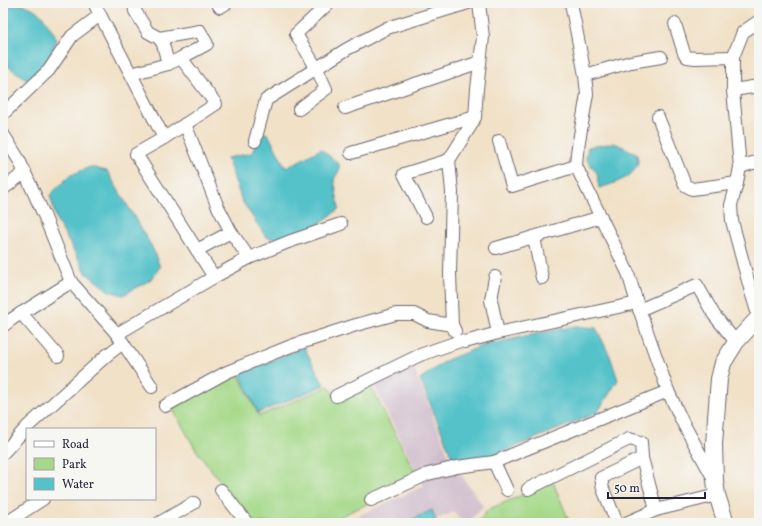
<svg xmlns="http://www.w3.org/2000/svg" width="762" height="526" viewBox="0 0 762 526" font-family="Vollkorn,serif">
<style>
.industrial{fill:#d0bdcc}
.green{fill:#a5d989;stroke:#647e62}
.water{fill:#54c2ca;stroke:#3b7282}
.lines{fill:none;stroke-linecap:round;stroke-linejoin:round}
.street-casing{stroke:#6a656c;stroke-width:14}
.secondary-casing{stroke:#6a656c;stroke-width:18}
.street{stroke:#fff;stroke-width:12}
.secondary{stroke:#fff;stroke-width:16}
</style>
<rect width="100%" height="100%" fill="#f6f6f2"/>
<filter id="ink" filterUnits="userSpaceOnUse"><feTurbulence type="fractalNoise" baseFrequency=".025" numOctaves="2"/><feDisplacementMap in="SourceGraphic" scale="8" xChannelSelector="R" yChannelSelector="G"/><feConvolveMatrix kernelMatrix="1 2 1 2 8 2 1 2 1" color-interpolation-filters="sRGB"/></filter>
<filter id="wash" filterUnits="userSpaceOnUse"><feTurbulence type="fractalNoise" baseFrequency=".012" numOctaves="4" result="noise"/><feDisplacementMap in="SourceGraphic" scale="16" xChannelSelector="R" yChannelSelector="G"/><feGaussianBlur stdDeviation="0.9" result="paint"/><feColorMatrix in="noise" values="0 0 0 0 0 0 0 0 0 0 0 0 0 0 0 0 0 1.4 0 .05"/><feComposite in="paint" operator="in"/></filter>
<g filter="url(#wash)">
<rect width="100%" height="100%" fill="#f1e1c7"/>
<path class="industrial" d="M412 364 450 459 483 506 468 523H463L454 512 436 519 432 510 402 523H343L424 486 420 479 373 384Z"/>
<g class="green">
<path d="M237 372 259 416 329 386 336 400 370 385 419 480 326 523H253L196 450 172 408Z"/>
<path d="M553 482 570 523H477L489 509Z"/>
</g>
<g class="water">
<path d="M11 5C15 5 20 4 24 5 40 8 50 26 57 39L46 65 29 81 3 63V14Z"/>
<path d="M260 132 268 134 286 168 321 149 339 164V171L334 179 339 209 315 227 282 241 266 237 242 201 227 158 252 153Z"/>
<path d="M614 143 636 153C637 155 638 159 638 162 635 178 612 184 599 188L597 173 586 159 588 147Z"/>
<path d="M90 167 107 171 152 247 160 267 150 280 123 295 109 291 87 274 57 221 50 195 69 176Z"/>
<path d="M575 326 596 328 610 356 618 380 597 413 485 459 467 468 452 457 420 379 447 360 484 345Z"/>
<path d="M304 347 324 385 258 413 240 374Z"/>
<path d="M432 510 437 523H404Z"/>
</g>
</g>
<g filter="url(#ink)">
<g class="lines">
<defs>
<g id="street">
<path d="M96 3V7L164 138 136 154 214 277"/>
<path d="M134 3 135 11 148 32 159 38 163 44 168 64"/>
<path d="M217 3 220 7 227 3"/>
<path d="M571 3 585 75 587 94 577 153 576 166 628 273 637 303 668 391 683 423 714 479"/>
<path d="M675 24 684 53 687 57 695 58 733 57"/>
<path d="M159 38 200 31 207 44 181 58"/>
<path d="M131 74 168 64 181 58 216 104 164 138"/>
<path d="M585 75 631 62 661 57"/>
<path d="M733 90 759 86"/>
<path d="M345 108 480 62"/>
<path d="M299 109 326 89 317 69 296 34 329 3"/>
<path d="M3 114 49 70 72 36 100 15"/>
<path d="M658 117 685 185 692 189 737 183"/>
<path d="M185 124 217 205 231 232"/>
<path d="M3 134 19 160 44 215 71 282"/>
<path d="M255 141 266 100 347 49 387 28 468 3"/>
<path d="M499 141 512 186 576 166"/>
<path d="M351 153 475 117"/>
<path d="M449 160 452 192 450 274 452 325 455 331"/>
<path d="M740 167 759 161"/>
<path d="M3 189 25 172"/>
<path d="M426 217 404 174 449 160 471 125 475 117 477 89 483 37 479 3"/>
<path d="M534 237 542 278"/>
<path d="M496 248 601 217"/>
<path d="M197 250 231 232 249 258"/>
<path d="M495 277 491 300 498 333"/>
<path d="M639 310 697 285 714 315 736 342"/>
<path d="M21 313 58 356"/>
<path d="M759 318 751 292 732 221 731 205 737 183 740 167 733 90V57L743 32 759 21"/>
<path d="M3 326 12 319 71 282 117 334 152 387"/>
<path d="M117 334 214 277 249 258 288 242 341 224"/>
<path d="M336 396 420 355 460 341 465 342 498 333 637 303"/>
<path d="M165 406 227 372 291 346 356 325 396 314H414L428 321 452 325"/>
<path d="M3 453 28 426 107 355 123 343"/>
<path d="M494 462 507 490"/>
<path d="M528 489 629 439 641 442 642 458 656 510"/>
<path d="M221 490 247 523"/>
<path d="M371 500 428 474 457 467 494 462 668 391"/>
<path d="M6 523 43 499"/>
<path d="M159 523 194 503"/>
<path d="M617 523 603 489 601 478 642 458"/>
<path d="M626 523 656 510 717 495"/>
</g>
<path id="secondary" d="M726 523 717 495 715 480 714 444 719 379 723 363 736 342 759 317"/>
</defs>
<use href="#street" class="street-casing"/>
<use href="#secondary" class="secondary-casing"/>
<use href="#street" class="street"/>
<use href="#secondary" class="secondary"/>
</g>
</g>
<rect width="762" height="526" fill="none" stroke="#f6f6f2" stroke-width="16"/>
<rect x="26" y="428" width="130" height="72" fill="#f6f6f2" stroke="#a1a1a9"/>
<rect x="34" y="441" width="20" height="6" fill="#ffffff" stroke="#a1a1a9"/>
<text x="62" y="448" font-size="12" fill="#22223b">Road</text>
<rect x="34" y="458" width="20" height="12" fill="#a5d989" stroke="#a1a1a9"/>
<text x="62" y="468" font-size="12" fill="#22223b">Park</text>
<rect x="34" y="478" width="20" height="12" fill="#54c2ca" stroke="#a1a1a9"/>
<text x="62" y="488" font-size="12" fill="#22223b">Water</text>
<path d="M608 492v6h97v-6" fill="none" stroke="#22223b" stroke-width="2"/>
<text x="614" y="492" font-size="12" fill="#22223b" stroke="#f6f6f2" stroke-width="3" paint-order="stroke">50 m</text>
</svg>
